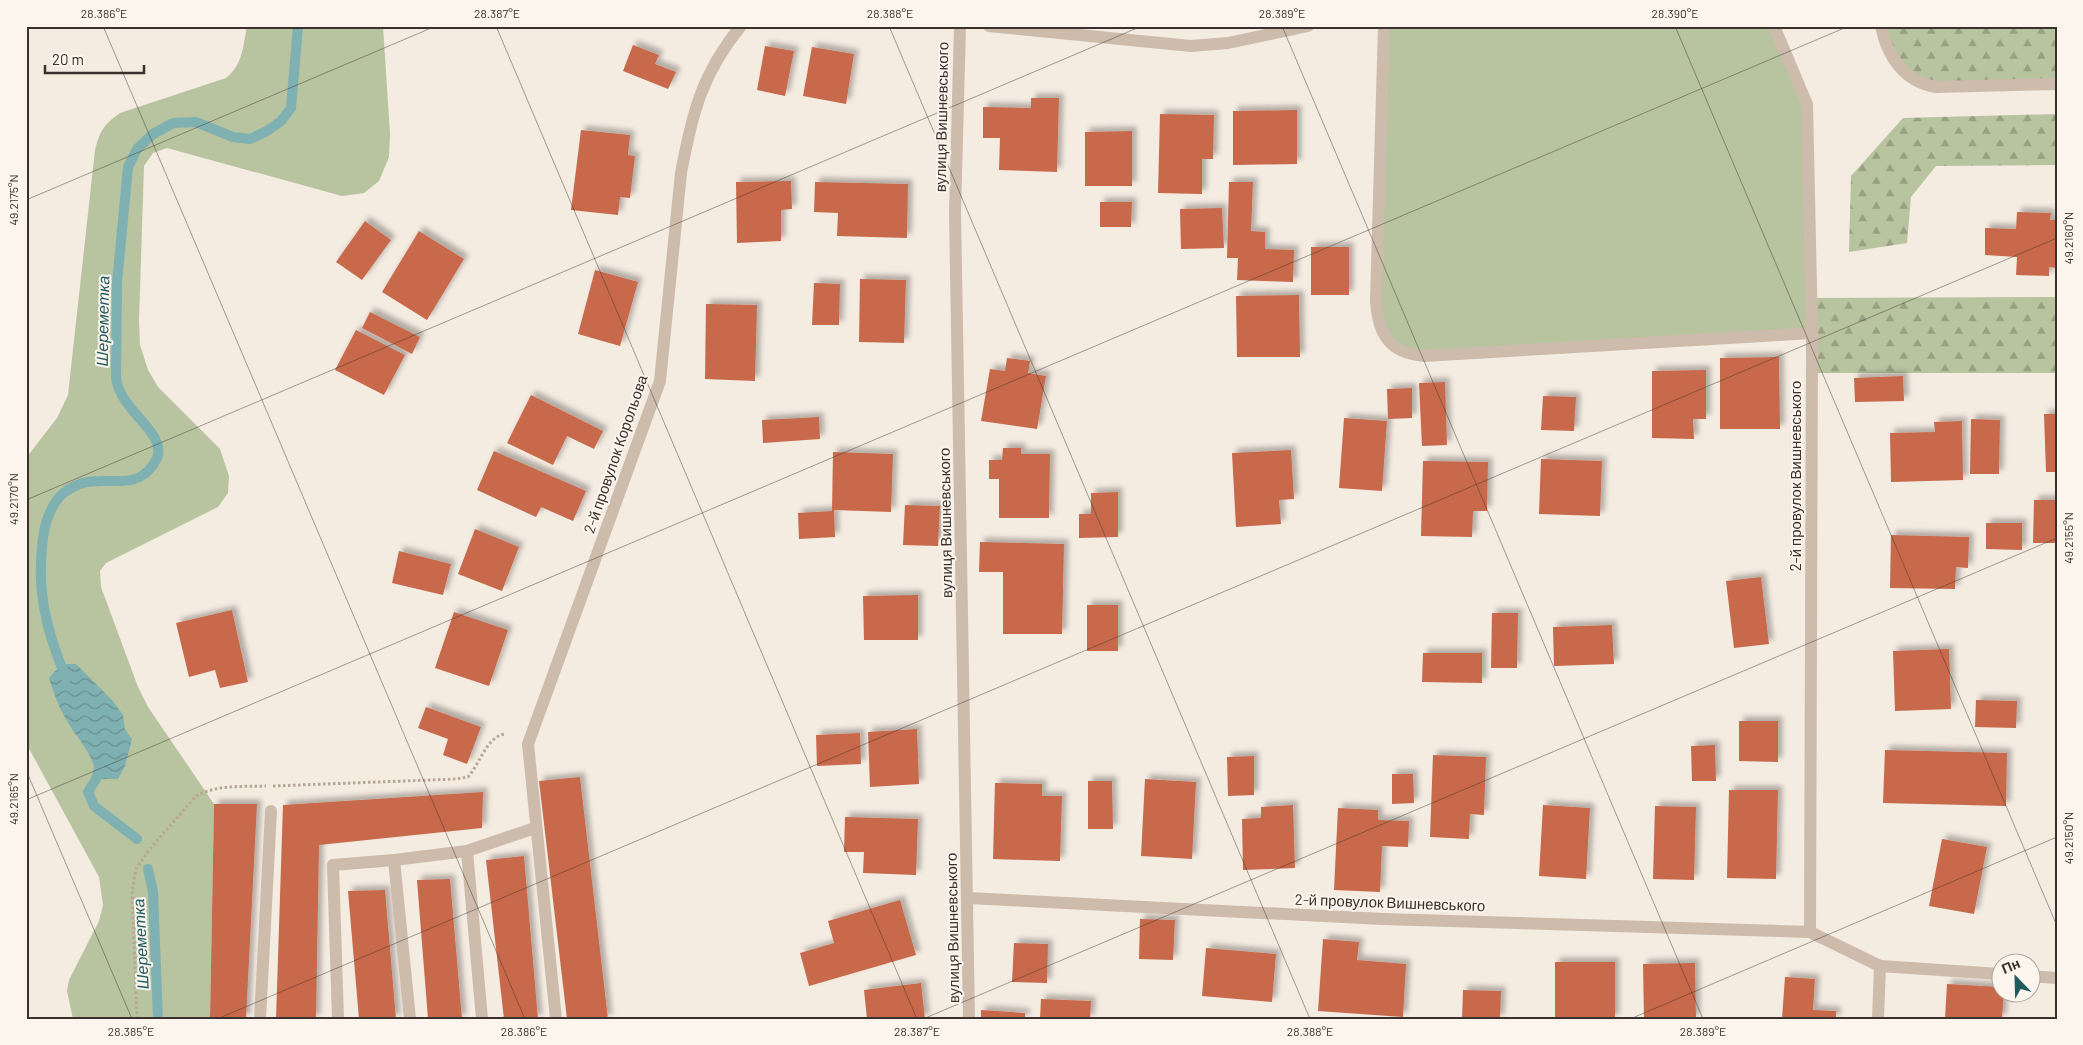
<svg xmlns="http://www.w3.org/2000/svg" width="2083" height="1045" font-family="Barlow,sans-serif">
<defs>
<pattern id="forest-firs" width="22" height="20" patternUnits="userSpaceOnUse" patternTransform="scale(1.25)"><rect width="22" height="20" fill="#b8c4a0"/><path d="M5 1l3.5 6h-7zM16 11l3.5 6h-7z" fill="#97a083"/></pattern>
<pattern id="water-waves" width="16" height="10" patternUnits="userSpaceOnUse" patternTransform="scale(1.25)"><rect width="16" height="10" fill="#7fb0b2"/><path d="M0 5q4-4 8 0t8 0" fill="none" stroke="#699091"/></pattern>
<filter id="shadow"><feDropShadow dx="4.5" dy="-4.5" stdDeviation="2.5" flood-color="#0004"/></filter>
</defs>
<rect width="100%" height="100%" fill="#f4ebe1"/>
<!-- green -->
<g fill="#b8c4a0">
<path d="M247 26H383L390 134 389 157 379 181 364 193 342 196 167 148 153 153 144 166 139 321 140 345 148 370 158 387 220 449 229 476 228 493 218 507 106 563 100 571 101 587 138 687 148 707 214 804 210 1019H73L67 991 69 980 99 921 103 905 99 877 26 743V458L57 418 68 395 95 150C100 131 103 125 120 113L226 78C243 65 243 46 247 26Z"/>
<path d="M1384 26H1774L1807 104 1812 333 1424 356 1390 343 1376 300Z"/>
</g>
<!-- forest -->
<g fill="url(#forest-firs)">
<path d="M1881 26H2057V84L1936 87 1907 75Z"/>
<path d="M2057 114V165L1936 166 1911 197 1907 243 1849 252 1851 176 1903 118Z"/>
<path d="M2057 297V373H1811V298Z"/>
</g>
<!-- water -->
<path fill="url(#water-waves)" d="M67 664H76L113 701 123 715 125 729 132 739 125 766 118 779H96C95 753 77 740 66 719 58 706 54 693 49 678L55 671Z"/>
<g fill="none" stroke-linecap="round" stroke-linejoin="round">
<!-- stream -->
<g stroke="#7fb0b2" stroke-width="10">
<path d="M66 678C46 630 36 590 43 538 45 522 52 501 66 491 71 488 78 484 83 483 108 476 135 491 153 465 154 462 158 458 158 455 163 430 120 410 116 378L117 283 128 167 137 149 153 134 173 123 196 122 233 137 250 139 267 131 281 121 291 108 298 26"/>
<path d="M100 766 96 779 88 792 94 806 137 839"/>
<path d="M148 869 153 892 158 1019"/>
</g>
</g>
<!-- building -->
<g fill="#c8694b" filter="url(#shadow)">
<path d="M633 45 659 55 655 64 676 72 668 89 623 71Z"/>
<path d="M765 46 794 51 785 96 757 90Z"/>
<path d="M812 47 854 54 846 104 803 96Z"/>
<path d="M1031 98H1059L1057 172 999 170 1000 138H983V107L1031 108Z"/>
<path d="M1297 110V164L1233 165V111Z"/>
<path d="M1160 114 1214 115 1213 159H1202V194L1158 193Z"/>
<path d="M581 130 630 135 628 155 635 156 630 198 620 197 618 215 571 210Z"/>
<path d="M1132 131V186H1085V132Z"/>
<path d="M791 181 792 209 781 210V241L737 243 736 182Z"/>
<path d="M815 182 908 184 907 238 837 236 838 213 814 212Z"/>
<path d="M1229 182H1253L1251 231 1265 232V249L1294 250 1293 282 1237 280 1238 258H1227Z"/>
<path d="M1100 202H1132L1131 227H1100Z"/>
<path d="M1222 208 1224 248 1181 249 1180 209Z"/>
<path d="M2017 212 2051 213 2050 220H2057V268L2049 267V276L2016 275 2017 257 1985 255V228L2016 229Z"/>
<path d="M365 221 391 240 362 280 336 262Z"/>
<path d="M419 231 464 259 427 320 382 292Z"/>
<rect x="1311" y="247" width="38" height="48"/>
<path d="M595 270 638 282 620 346 578 334Z"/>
<path d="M860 279 906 280 904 343 859 342Z"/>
<path d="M814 283 840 284 839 325H812Z"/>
<path d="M1299 295 1300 357H1237L1236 296Z"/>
<path d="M706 304 757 305 755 381 705 379Z"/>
<path d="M370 312 420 337 412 354 362 328Z"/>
<path d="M356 330 405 355 384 395 335 370Z"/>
<path d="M1779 357 1780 429H1720V358Z"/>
<path d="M1007 358 1030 361 1028 373 1046 376 1037 429 981 421 990 369 1005 371Z"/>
<path d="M1706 370V419H1693L1694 439 1652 438V371Z"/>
<path d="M1903 376 1904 401 1855 402 1854 378Z"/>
<path d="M1445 382 1447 445 1422 446 1419 383Z"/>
<path d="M1412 388V418L1388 419 1387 389Z"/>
<path d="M531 395 603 431 594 449 567 436 553 465 507 443Z"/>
<path d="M1543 396 1576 397 1574 431 1541 430Z"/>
<path d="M2044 414H2057V472H2046Z"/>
<path d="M819 417 820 439 763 443 762 420Z"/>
<path d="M1344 418 1387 421 1382 491 1339 488Z"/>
<path d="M1971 419 2000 420 1999 474H1970Z"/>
<path d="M1962 421 1963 480 1891 482 1890 433 1935 432 1934 422Z"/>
<path d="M1003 448H1021V454H1050L1049 518H999V479H989V460H1002Z"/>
<path d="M1291 450 1294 499 1279 500 1281 524 1236 527 1232 453Z"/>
<path d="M494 451 586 491 573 521 541 507 536 517 477 490Z"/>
<path d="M833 452 893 454 891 512 834 510 835 537 799 539 798 513 832 511Z"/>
<path d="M1541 459 1602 461 1600 516 1539 514Z"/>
<path d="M1423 461 1488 462 1487 511H1473L1472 537 1421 536Z"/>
<path d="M1118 492V537L1079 538V514H1091V493Z"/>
<path d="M2034 500H2057V543H2033Z"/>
<path d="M905 505 940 506 938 546 903 545Z"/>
<path d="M1986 523H2022V550L1986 549Z"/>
<path d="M475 529 519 547 502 591 458 574Z"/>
<path d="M1891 535 1969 537 1968 568 1956 567 1955 589 1890 588Z"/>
<path d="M980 542 1064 544 1062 634H1003V572H979Z"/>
<path d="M399 551 451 564 443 595 392 583Z"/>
<path d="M1761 577 1769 644 1734 648 1726 581Z"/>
<path d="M918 595V640H864L863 596Z"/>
<rect x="1087" y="605" width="31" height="46"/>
<path d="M232 610 248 682 220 688 215 670 189 677 176 623Z"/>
<path d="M454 612 508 630 489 686 435 668Z"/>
<path d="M1492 613H1518L1517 668H1491Z"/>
<path d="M1612 625 1614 664 1554 666 1553 627Z"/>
<path d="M1949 649 1951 709 1895 711 1893 651Z"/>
<path d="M1423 653H1482V683L1422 682Z"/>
<path d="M1976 700 2017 701 2016 728 1975 727Z"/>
<path d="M426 707 481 727 467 764 443 755 448 739 418 728Z"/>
<path d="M1739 721H1778V762L1739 761Z"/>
<path d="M917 729 919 784 870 787 868 732Z"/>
<path d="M860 733 861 764 817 766 816 735Z"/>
<path d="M1715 745 1716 781H1692L1691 746Z"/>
<path d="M1885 750 2007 753 2006 806 1883 803Z"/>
<path d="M1433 755 1486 757 1484 815 1470 814 1469 839 1430 837Z"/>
<path d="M1254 756V795L1228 796 1227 757Z"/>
<path d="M1392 774H1413L1414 803 1392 804Z"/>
<path d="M580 777 608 1019H567L539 781Z"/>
<path d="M1145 779 1196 782 1192 859 1141 856Z"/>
<path d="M1088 781H1112L1113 829H1088Z"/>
<path d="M995 783 1042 784V796H1062L1060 861 993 859Z"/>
<path d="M1729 790H1778L1776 879 1727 878Z"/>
<path d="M483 792 482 828 319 845 316 1019H276L283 805Z"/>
<path d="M214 804H257L246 1019H210Z"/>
<path d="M1293 805 1295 868 1243 870 1242 819 1261 818V807Z"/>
<path d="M1543 805 1590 808 1586 879 1539 876Z"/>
<path d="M1655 806 1696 807 1694 880 1653 879Z"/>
<path d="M1338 808 1378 810V820L1409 821 1408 847 1382 846 1380 892 1334 890Z"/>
<path d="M845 817 918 819 916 875 863 873 864 852H844Z"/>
<path d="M1942 839 1987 847 1974 914 1929 906Z"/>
<path d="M524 856 538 1019H504L486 860Z"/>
<path d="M450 879 462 1019H428L417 880Z"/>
<path d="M385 890 396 1019H359L348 891Z"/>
<path d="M900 900 916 955 809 986 800 953 834 943 828 921Z"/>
<path d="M1140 919 1175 920 1173 960 1139 959Z"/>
<path d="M1323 939 1359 942 1357 960 1406 964 1403 1017 1318 1011Z"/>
<path d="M1014 943 1048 944 1047 983 1012 982Z"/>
<path d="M1206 948 1276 954 1272 1002 1202 996Z"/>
<rect x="1555" y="962" width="60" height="57"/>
<path d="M1695 963 1696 1019H1644L1643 964Z"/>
<path d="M1785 977 1815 979 1813 1010 1836 1011V1019H1782Z"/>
<path d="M921 983 925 1019H867L864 990Z"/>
<path d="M1947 984 2000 987V992H2004L2002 1019H1945Z"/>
<path d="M1463 990 1501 991 1500 1019H1462Z"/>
<path d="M1041 999 1091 1001 1090 1019H1040Z"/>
<path d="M981 1010 1025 1013V1019H981Z"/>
</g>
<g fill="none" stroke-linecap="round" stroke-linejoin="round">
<!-- path -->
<g stroke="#b9a596" stroke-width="3" stroke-dasharray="2.5 2.5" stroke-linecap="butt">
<path d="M273 786 456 779 468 777C480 764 487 735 506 734"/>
<path d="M137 1019 132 891 136 869 149 850 195 797C216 784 242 787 266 786"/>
</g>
<!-- minor -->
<g stroke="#cdbbac" stroke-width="12">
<path d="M960 26 955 212 969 1019"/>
<path d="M989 26 1191 46 1228 43 1308 26"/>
<path d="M1384 26 1376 300C1378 334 1389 353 1424 356L1812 333"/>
<path d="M1774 26 1807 104 1812 333 1810 932"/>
<path d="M1881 26C1887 57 1905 82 1936 87L2057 84"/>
<path d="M467 851 482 1019"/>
<path d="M394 860 410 1019"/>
<path d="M968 898 1383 919 1810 932 1880 966"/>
<path d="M2030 976 2057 978"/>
<path d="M260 1019 271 811"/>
<path d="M338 1019 333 865 394 860 467 851 535 828"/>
<path d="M556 1019 528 744 660 381 681 173C692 114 702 73 741 26"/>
<path d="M1878 1019 1880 966 2000 974"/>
</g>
</g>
<!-- ticks -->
<path fill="none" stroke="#3b302b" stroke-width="1" stroke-opacity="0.45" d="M103 26 525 1019M496 26 917 1019M889 26 1310 1019M1282 26 1703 1019M1675 26 2057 926M26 200 436 26M26 500 1142 26M26 770 132 1019M26 800 1849 26M217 1019 2057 238M923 1019 2057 538M1630 1019 2057 837"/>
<g text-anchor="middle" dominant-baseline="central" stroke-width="4" stroke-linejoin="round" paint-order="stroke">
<!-- street labels -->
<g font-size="15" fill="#3b302b" stroke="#fbf5ee">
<text transform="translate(941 117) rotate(-89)">вулиця Вишневського</text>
<text transform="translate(615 454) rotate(-71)">2-й провулок Корольова</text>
<text transform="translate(1795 476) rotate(-90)">2-й провулок Вишневського</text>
<text transform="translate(945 523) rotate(-91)">вулиця Вишневського</text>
<text transform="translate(1390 902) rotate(2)">2-й провулок Вишневського</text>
<text transform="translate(952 928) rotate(-91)">вулиця Вишневського</text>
</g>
<!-- water labels -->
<g font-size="16" font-style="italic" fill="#1f5a5e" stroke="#fbf5ee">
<text transform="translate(102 321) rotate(-89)">Шереметка</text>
<text transform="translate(140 944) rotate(-93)">Шереметка</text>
</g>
</g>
<!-- border -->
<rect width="2083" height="1045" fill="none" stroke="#fbf5ee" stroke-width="55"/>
<!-- north arrow -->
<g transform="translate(2016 978) rotate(337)"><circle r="24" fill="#fbf5ee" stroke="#aea6a0"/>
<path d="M0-4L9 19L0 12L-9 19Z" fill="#1f5a5e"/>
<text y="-8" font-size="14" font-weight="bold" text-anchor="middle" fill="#3b302b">Пн</text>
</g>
<!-- scale -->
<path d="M45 65v8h99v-8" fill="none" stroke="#3b302b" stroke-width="2.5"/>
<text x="52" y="65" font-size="15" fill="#3b302b" stroke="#fbf5ee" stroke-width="4" paint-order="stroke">20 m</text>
<rect x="28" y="28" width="2028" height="990" fill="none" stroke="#3b302b" stroke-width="2"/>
<g font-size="12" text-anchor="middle" fill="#3b302b">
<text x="104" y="18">28.386°E</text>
<text x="497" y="18">28.387°E</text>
<text x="890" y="18">28.388°E</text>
<text x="1282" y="18">28.389°E</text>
<text x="1675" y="18">28.390°E</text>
<text transform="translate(14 200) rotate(-90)" y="4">49.2175°N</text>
<text transform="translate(2069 238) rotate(-90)" y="4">49.2160°N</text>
<text transform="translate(14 499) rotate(-90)" y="4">49.2170°N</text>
<text transform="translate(2069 538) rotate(-90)" y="4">49.2155°N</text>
<text transform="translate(14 799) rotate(-90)" y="4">49.2165°N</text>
<text transform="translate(2069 838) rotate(-90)" y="4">49.2150°N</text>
<text x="131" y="1036">28.385°E</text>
<text x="524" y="1036">28.386°E</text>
<text x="917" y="1036">28.387°E</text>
<text x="1310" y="1036">28.388°E</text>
<text x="1703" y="1036">28.389°E</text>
</g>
</svg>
